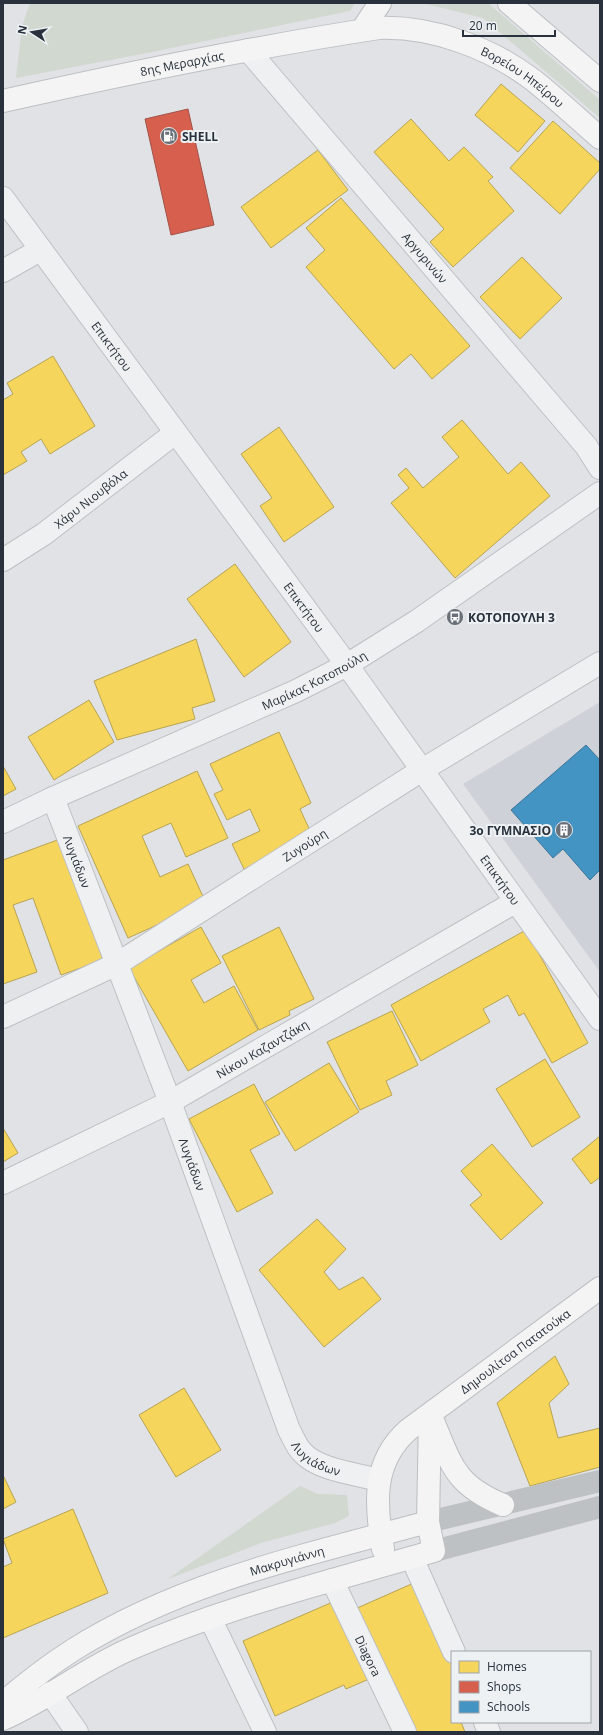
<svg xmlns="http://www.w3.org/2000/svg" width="603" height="1735" font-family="'Open Sans',sans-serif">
<rect width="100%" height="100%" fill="#e0e2e5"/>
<!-- built -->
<path fill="#ced2d8" d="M600 702V972L463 784Z"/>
<!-- green -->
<g fill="#d1d8d0">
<path d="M30 3H355L350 11 147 53 16 78 22 26Z"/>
<path d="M422 3H488L600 100V118L483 18Z"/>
<path d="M300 1486 318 1494 347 1495 349 1516 335 1523 261 1543 168 1579Z"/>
</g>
<!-- homes -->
<g fill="#f6d55c" stroke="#b8a452">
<path d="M501 84 545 121 518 152 475 115Z"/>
<path d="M411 119 449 161 464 147 493 177 488 181 514 211 453 267 430 242 444 229 374 152Z"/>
<path d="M553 121 600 163V169L560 214 510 168Z"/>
<path d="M318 150 348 190 271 248 241 207Z"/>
<path d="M341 198 470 346 432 379 411 354 394 369 306 267 325 250 306 228Z"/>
<path d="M522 257 562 298 520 339 480 297Z"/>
<path d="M53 356 95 426 50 454 41 439 21 452 27 461 3 475V400L13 394 7 383Z"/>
<path d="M462 420 508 474 521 462 550 496 455 578 391 503 409 488 398 475 406 468 423 488 459 457 442 437Z"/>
<path d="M279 427 334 507 284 542 260 506 272 498 241 454Z"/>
<path d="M235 564 291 642 244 677 187 599Z"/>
<path d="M196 639 215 701 192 708 195 719 117 740 94 681Z"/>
<path d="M89 700 114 742 54 780 28 737Z"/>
<path d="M279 732 311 803 300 809 313 837 244 869 232 844 260 831 250 809 227 820 214 794 223 790 210 764Z"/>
<path d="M3 766 16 789 3 796Z"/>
<path d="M197 771 228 838 186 857 171 823 142 836 160 877 188 864 206 903 128 938 78 826Z"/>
<path d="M60 839 103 960 61 975 33 898 13 905 37 972 3 984V860Z"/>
<path d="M201 927 221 963 191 980 204 1003 234 986 258 1030 188 1071 129 968Z"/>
<path d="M279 927 314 999 289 1011 290 1015 259 1030 222 956Z"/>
<path d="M526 930 588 1043 552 1063 524 1013 519 1016 508 995 483 1009 490 1022 421 1061 391 1005Z"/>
<path d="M392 1011 418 1065 386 1081 392 1095 360 1110 327 1042Z"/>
<path d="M545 1059 580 1117 532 1147 496 1089Z"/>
<path d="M329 1063 359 1112 295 1151 265 1102Z"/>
<path d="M254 1084 280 1134 250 1150 273 1193 237 1212 189 1119Z"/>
<path d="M3 1128 18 1153 3 1162Z"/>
<path d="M600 1136V1177L591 1184 572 1159Z"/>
<path d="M492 1144 543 1203 501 1240 470 1205 482 1195 461 1171Z"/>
<path d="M317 1219 346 1249 324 1272 339 1290 363 1277 381 1299 324 1347 259 1270Z"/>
<path d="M555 1356 569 1384 549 1403 558 1438 600 1428V1467L530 1486 497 1403Z"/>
<path d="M184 1388 221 1450 176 1477 139 1415Z"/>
<path d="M3 1475 16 1502 3 1509Z"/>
<path d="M73 1509 108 1593 3 1638V1567L12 1563 3 1539Z"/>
<path d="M416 1582 452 1663V1722H461L465 1732H410L355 1609Z"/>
<path d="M335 1601 369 1679 346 1689 344 1685 275 1716 243 1641Z"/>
</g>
<!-- shops -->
<path fill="#d6604d" stroke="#a25248" d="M188 109 214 225 171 235 145 119Z"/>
<!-- schools -->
<path fill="#4393c3" stroke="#3b769a" d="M586 745 600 760V870L590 880 563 849 553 858 511 810Z"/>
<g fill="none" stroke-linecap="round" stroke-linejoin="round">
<!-- minor casing -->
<g stroke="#bec0c3" stroke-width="24">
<g id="minor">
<path id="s1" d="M248 50 586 446 600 468"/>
<path id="s2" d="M3 198 347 665 600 1019"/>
<path d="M3 271 40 250"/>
<path id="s3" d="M3 560 44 534 175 433"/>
<path id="s4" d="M53 798 170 1102 289 1430C293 1437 296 1446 302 1452 317 1470 357 1474 379 1480"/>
<path id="s5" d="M3 822 53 798 296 691 347 665 417 621 600 493"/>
<path id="s6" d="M3 1017 117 964 422 770 600 663"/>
<path id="s7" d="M3 1183 170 1102 515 902"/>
<path d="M412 1558 454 1652"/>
<path id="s8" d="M332 1580 405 1732"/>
<path d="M210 1618 265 1732"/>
<path d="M50 1693 77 1732"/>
<path d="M485 1722 489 1732"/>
</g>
</g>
<!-- primary casing -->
<g stroke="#bcbfc3" stroke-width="24">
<g id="primary">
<path d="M509 3 600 81"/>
<path d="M362 30 380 3"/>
<path id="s9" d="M3 101C128 73 253 47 379 28 432 26 491 48 533 80 556 98 578 119 600 138"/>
<path d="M433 1421C452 1466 455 1485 503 1505"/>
<path id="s10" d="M383 1549C375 1504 372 1462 408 1430L600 1288"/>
<path id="s11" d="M3 1705 10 1697C30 1680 51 1664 73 1650 181 1582 306 1555 428 1522"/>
<path d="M3 1719C47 1700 86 1668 130 1649 228 1606 332 1581 434 1551L428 1522 430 1415"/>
</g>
</g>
<!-- minor -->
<use href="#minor" stroke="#eff0f1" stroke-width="22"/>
<!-- secondary -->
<g stroke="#bec1c4" stroke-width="22">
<path d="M428 1522 600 1481"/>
<path d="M434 1551 600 1507"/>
</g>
<!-- primary -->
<use href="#primary" stroke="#f4f4f5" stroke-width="22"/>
</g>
<!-- icons -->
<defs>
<g id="fuel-disc" transform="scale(0.9)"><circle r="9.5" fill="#686f77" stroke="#edf1f4"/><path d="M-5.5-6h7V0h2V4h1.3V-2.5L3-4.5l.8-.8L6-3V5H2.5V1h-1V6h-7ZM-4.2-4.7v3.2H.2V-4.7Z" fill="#fff"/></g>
<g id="bus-disc" transform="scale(0.9)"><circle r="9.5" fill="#686f77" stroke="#edf1f4"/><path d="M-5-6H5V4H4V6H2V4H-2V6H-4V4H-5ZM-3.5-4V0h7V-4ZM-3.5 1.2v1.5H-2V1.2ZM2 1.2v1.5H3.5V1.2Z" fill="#fff"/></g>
<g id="building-disc" transform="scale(0.9)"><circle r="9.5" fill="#686f77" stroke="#edf1f4"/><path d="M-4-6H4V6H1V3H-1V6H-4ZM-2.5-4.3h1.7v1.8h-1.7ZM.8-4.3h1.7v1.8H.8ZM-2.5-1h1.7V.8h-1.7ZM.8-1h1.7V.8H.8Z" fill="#fff"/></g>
</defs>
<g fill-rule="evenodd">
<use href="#fuel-disc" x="169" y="136"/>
<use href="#bus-disc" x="455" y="617"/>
<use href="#building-disc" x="564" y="830"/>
</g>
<g text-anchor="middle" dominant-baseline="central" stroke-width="4" stroke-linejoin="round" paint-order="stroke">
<!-- street labels -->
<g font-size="12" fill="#28313c" stroke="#edf1f4">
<text stroke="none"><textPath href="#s9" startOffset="183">8ης Μεραρχίας</textPath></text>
<text stroke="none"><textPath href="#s9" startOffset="538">Βορείου Ηπείρου</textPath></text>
<text stroke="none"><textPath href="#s1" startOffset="273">Αργυρινών</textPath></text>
<text stroke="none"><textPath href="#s2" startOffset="184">Επικτήτου</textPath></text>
<text stroke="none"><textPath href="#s3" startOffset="107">Χάρυ Νιουβόλα</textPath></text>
<text stroke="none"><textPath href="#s2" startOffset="508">Επικτήτου</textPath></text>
<text stroke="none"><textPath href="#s5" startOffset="342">Μαρίκας Κοτοπούλη</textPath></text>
<text stroke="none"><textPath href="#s6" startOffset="348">Ζυγούρη</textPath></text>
<text stroke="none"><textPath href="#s4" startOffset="68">Λυγιάδων</textPath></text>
<text stroke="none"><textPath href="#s2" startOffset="844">Επικτήτου</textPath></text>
<text stroke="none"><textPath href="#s7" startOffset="292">Νίκου Καζαντζάκη</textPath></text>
<text stroke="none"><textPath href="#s4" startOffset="392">Λυγιάδων</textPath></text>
<text stroke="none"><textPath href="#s10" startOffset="261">Δημουλίτσα Πατατούκα</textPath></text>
<text stroke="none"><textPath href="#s4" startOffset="716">Λυγιάδων</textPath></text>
<text stroke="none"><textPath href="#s11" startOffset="322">Μακρυγιάννη</textPath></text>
<text stroke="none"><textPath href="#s8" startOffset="84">Diagora</textPath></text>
</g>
<!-- poi labels -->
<g font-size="12" font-weight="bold" fill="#28313c" stroke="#edf1f4" text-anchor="start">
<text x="182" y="136">SHELL</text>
<text x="468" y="617">ΚΟΤΟΠΟΥΛΗ 3</text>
<text x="551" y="830" text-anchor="end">3ο ΓΥΜΝΑΣΙΟ</text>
</g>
</g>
<!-- border -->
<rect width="603" height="1735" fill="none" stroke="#28313c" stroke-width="8"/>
<!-- legend -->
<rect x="451" y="1651" width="140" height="72" fill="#edf1f4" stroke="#9ea4aa"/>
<rect x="459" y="1661" width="20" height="12" fill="#f6d55c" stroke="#9ea4aa"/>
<text x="487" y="1671" font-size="12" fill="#28313c">Homes</text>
<rect x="459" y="1681" width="20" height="12" fill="#d6604d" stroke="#9ea4aa"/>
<text x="487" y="1691" font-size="12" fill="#28313c">Shops</text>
<rect x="459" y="1701" width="20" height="12" fill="#4393c3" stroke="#9ea4aa"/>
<text x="487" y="1711" font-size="12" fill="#28313c">Schools</text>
<!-- north arrow -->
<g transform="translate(32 32) rotate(282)" stroke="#edf1f4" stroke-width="3" paint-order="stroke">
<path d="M0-3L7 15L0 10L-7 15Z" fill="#28313c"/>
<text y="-6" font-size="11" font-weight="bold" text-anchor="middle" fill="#28313c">N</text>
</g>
<!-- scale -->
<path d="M463 30v6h92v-6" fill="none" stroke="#28313c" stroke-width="2"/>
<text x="469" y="30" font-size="12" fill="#28313c" stroke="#edf1f4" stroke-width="3" paint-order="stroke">20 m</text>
</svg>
